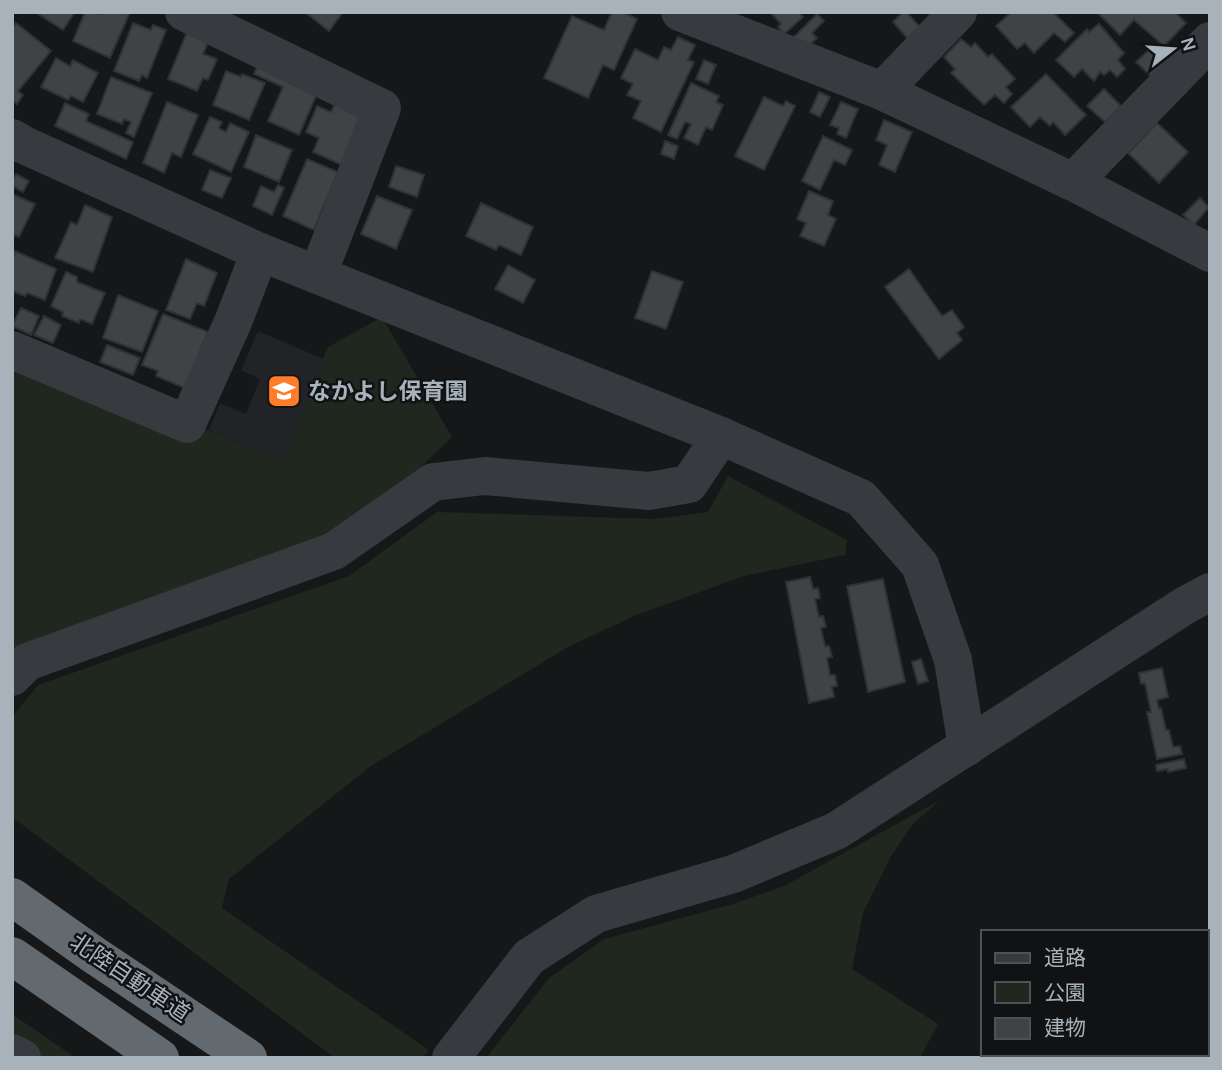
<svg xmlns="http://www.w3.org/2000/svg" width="1222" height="1070" font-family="Karla,'Noto Sans JP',sans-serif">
<rect width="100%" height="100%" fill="#161719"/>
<!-- built -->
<path fill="#222326" d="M258 331 326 360 282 462 209 430 220 403 246 414 260 379 241 370Z"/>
<!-- green -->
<g fill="#1f271e">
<path d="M382 317 452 437 334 551 12 677V350L187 424 209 430 282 462 328 347Z"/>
<path d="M728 476 847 540 845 555 744 576 634 616 568 647 371 766 229 879 222 908 429 1050 423 1058H335L12 817V717L38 685 349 576 437 512 656 519 708 512Z"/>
<path d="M940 800 913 824 891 856 863 913 852 969 938 1024 920 1058H486L549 978 604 939 733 904 784 886Z"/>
<path d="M12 1014 76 1058H12Z"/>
</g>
<!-- building -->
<g fill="#404246" stroke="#303135" stroke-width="2">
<path d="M35 12H75L63 30Z"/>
<path d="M85 12 102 14 103 12H130L110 58 73 41Z"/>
<path d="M305 12H343L329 31Z"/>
<path d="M612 12H623L637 19 614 70 603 65 588 98 544 78 572 16 604 30Z"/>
<path d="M770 12H799L803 17 784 34 778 27 781 24Z"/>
<path d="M903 12H906L921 28 909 40 893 22Z"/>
<path d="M1009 12H1053L1074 33 1065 42 1054 33 1034 53 1025 43 1017 49 996 26 1010 13Z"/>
<path d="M1101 12H1175L1186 23 1164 46 1134 20 1120 35 1099 14Z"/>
<path d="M817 14 824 21 812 33 817 38 805 49 793 38Z"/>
<path d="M16 23 51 51 18 91 23 95 17 104 12 100V28Z"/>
<path d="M133 23 151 30 153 25 166 30 147 78 142 75 139 81 114 71Z"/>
<path d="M1099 24 1124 53 1118 60 1125 69 1117 77 1110 70 1104 75 1100 72 1094 81 1082 69 1074 77 1056 60 1087 29 1089 32Z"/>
<path d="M189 27 211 36 203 54 217 59 208 80 203 78 197 91 168 79Z"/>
<path d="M678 37 695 45 688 60 694 62 661 132 633 118 641 101 627 95 633 84 621 78 635 49 658 60 664 47 671 50Z"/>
<path d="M961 39 971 47 975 43 988 57 992 54 1015 79 1006 87 1012 94 1004 103 995 95 984 105 951 73 955 69 944 57Z"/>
<path d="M1152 47 1168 65 1154 79 1136 62Z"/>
<path d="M262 56 316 96 299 135 268 121 283 87 254 74Z"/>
<path d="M56 58 70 66 73 60 98 73 83 102 71 96 68 100 41 87Z"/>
<path d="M704 60 716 65 708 84 696 79Z"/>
<path d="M226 71 241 77 242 74 265 83 249 120 213 105Z"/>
<path d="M1046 74 1086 115 1065 135 1053 122 1050 126 1040 117 1030 127 1011 107Z"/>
<path d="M111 77 152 93 134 137 126 133 131 122 124 119 122 124 97 114Z"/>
<path d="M691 83 719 96 716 102 723 105 712 130 706 127 698 145 684 138 691 124 685 122 677 139 668 135Z"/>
<path d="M1104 89 1121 106 1105 122 1087 106Z"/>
<path d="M819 92 830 97 820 117 810 112Z"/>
<path d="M338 97 367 110 344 166 313 152 319 138 306 132 317 106 331 112Z"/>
<path d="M764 97 783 106 786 101 795 106 764 170 735 156Z"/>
<path d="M167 102 198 115 181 157 172 153 164 173 143 163Z"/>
<path d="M841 102 858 109 846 138 837 134 839 128 830 125Z"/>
<path d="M65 103 89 114 86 121 133 142 126 159 55 126Z"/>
<path d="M210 117 222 122 219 128 226 132 230 123 249 132 231 172 193 154Z"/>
<path d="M884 120 912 132 895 172 879 165 887 145 876 140Z"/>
<path d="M1157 123 1188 152 1159 183 1128 153Z"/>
<path d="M256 135 292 150 279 182 244 167Z"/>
<path d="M823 136 852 150 845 165 834 160 820 190 802 181Z"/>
<path d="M665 141 678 146 674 159 661 154Z"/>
<path d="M307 159 338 172 314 230 283 216Z"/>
<path d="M396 166 424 175 417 197 389 187Z"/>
<path d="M210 170 231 178 222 198 202 190Z"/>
<path d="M16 174 29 181 23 192 12 186V180Z"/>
<path d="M278 185 284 188 272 215 253 206 261 186 274 192Z"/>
<path d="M809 191 833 201 828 215 836 219 824 246 800 236 806 223 797 219Z"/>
<path d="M12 194 35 204 19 237 12 234Z"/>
<path d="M377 196 412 210 396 249 361 234Z"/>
<path d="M1200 198 1209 207 1194 225 1183 215Z"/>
<path d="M481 203 533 227 521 255 499 245 496 250 466 236Z"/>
<path d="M85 205 112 217 93 272 55 258 71 222 77 225Z"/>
<path d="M15 251 56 269 45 300 27 293 25 296 12 291V259Z"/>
<path d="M186 259 217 273 204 306 197 303 190 319 166 310Z"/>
<path d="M508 265 535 280 523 303 495 289Z"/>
<path d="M909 269 942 316 952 310 964 327 957 333 962 340 939 359 885 287Z"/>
<path d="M652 271 683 282 666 329 635 318Z"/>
<path d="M66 272 77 277V282L105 293 92 324 80 319 79 323 62 316 63 312 51 306Z"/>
<path d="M118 295 158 311 142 352 103 338Z"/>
<path d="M21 308 39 316 31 335 12 326Z"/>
<path d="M163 314 208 332 185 388 156 376 158 371 142 365Z"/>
<path d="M44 316 61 325 53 343 34 335Z"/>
<path d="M107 345 140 358 133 375 100 362Z"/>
<path d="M810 577 813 589 818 588 820 598 815 599 819 617 823 616 826 627 821 628 825 646H829L832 657 827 658 830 675H835L837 686 832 687 834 697 809 703 786 582Z"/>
<path d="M883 579 905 682 868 692 847 586Z"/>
<path d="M921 659 928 681 918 684 912 662Z"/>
<path d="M1162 668 1168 697 1157 700 1159 709 1161 708 1166 730H1169L1173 747 1180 746 1182 754 1157 759 1147 712H1151L1145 683 1141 684 1139 673Z"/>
<path d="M1184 759 1186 768 1168 772V769L1157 771 1156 765Z"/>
</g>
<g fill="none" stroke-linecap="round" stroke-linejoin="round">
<!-- minor -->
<g stroke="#373a3e" stroke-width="38">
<path d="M184 12 382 108 318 274"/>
<path d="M680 12 882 91 1073 182 1210 253"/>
<path d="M882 91 958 12"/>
<path d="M12 138 24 145 260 252 721 436 861 498 920 565 953 660 967 747"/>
<path d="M1073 182 1210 41"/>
<path d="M12 350 187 424 233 322 260 252"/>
<path d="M12 677 27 662 334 551 433 482 485 476 649 491 689 484 721 436"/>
<path d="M12 1053 22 1058"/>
<path d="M451 1058 529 957 596 914 733 874 836 831 1184 606 1210 592"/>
</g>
<!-- highway -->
<g stroke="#636a6f" stroke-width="38">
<path d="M12 897 94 955 248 1058"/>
<path d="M12 956 160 1058"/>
</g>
</g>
<!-- icons -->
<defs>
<g id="school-square" transform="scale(1.75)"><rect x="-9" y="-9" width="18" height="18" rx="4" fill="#ff7c28" stroke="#111214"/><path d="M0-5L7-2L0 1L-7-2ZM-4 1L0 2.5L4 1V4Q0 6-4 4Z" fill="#fff"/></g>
</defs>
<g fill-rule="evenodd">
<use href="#school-square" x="284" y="391"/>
</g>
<g text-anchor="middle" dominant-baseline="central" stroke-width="5" stroke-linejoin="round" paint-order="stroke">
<!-- poi labels -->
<g font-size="23" font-weight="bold" fill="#a7b2ba" stroke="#111214" text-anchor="start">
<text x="308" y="391">なかよし保育園</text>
</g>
<!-- street labels -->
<g font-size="23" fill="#a7b2ba" stroke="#111214">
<text transform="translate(130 978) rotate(34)">北陸自動車道</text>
</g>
</g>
<!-- border -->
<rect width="1222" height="1070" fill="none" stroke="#a7b2ba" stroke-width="28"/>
<!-- legend -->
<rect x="981" y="930" width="228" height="126" fill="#111214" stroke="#4d5256" stroke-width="2"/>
<rect x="995" y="953" width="35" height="10" fill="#373a3e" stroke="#4d5256" stroke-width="2"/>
<text x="1044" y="965" font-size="21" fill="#a7b2ba">道路</text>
<rect x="995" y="982" width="35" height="21" fill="#1f271e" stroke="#4d5256" stroke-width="2"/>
<text x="1044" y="1000" font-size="21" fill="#a7b2ba">公園</text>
<rect x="995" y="1018" width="35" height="21" fill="#404246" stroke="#4d5256" stroke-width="2"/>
<text x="1044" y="1035" font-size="21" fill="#a7b2ba">建物</text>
<!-- north arrow -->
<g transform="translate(1173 49) rotate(73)" stroke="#111214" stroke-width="5" paint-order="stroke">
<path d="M0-5L12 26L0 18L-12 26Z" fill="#a7b2ba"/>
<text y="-10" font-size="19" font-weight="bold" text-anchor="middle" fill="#a7b2ba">N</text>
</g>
</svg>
